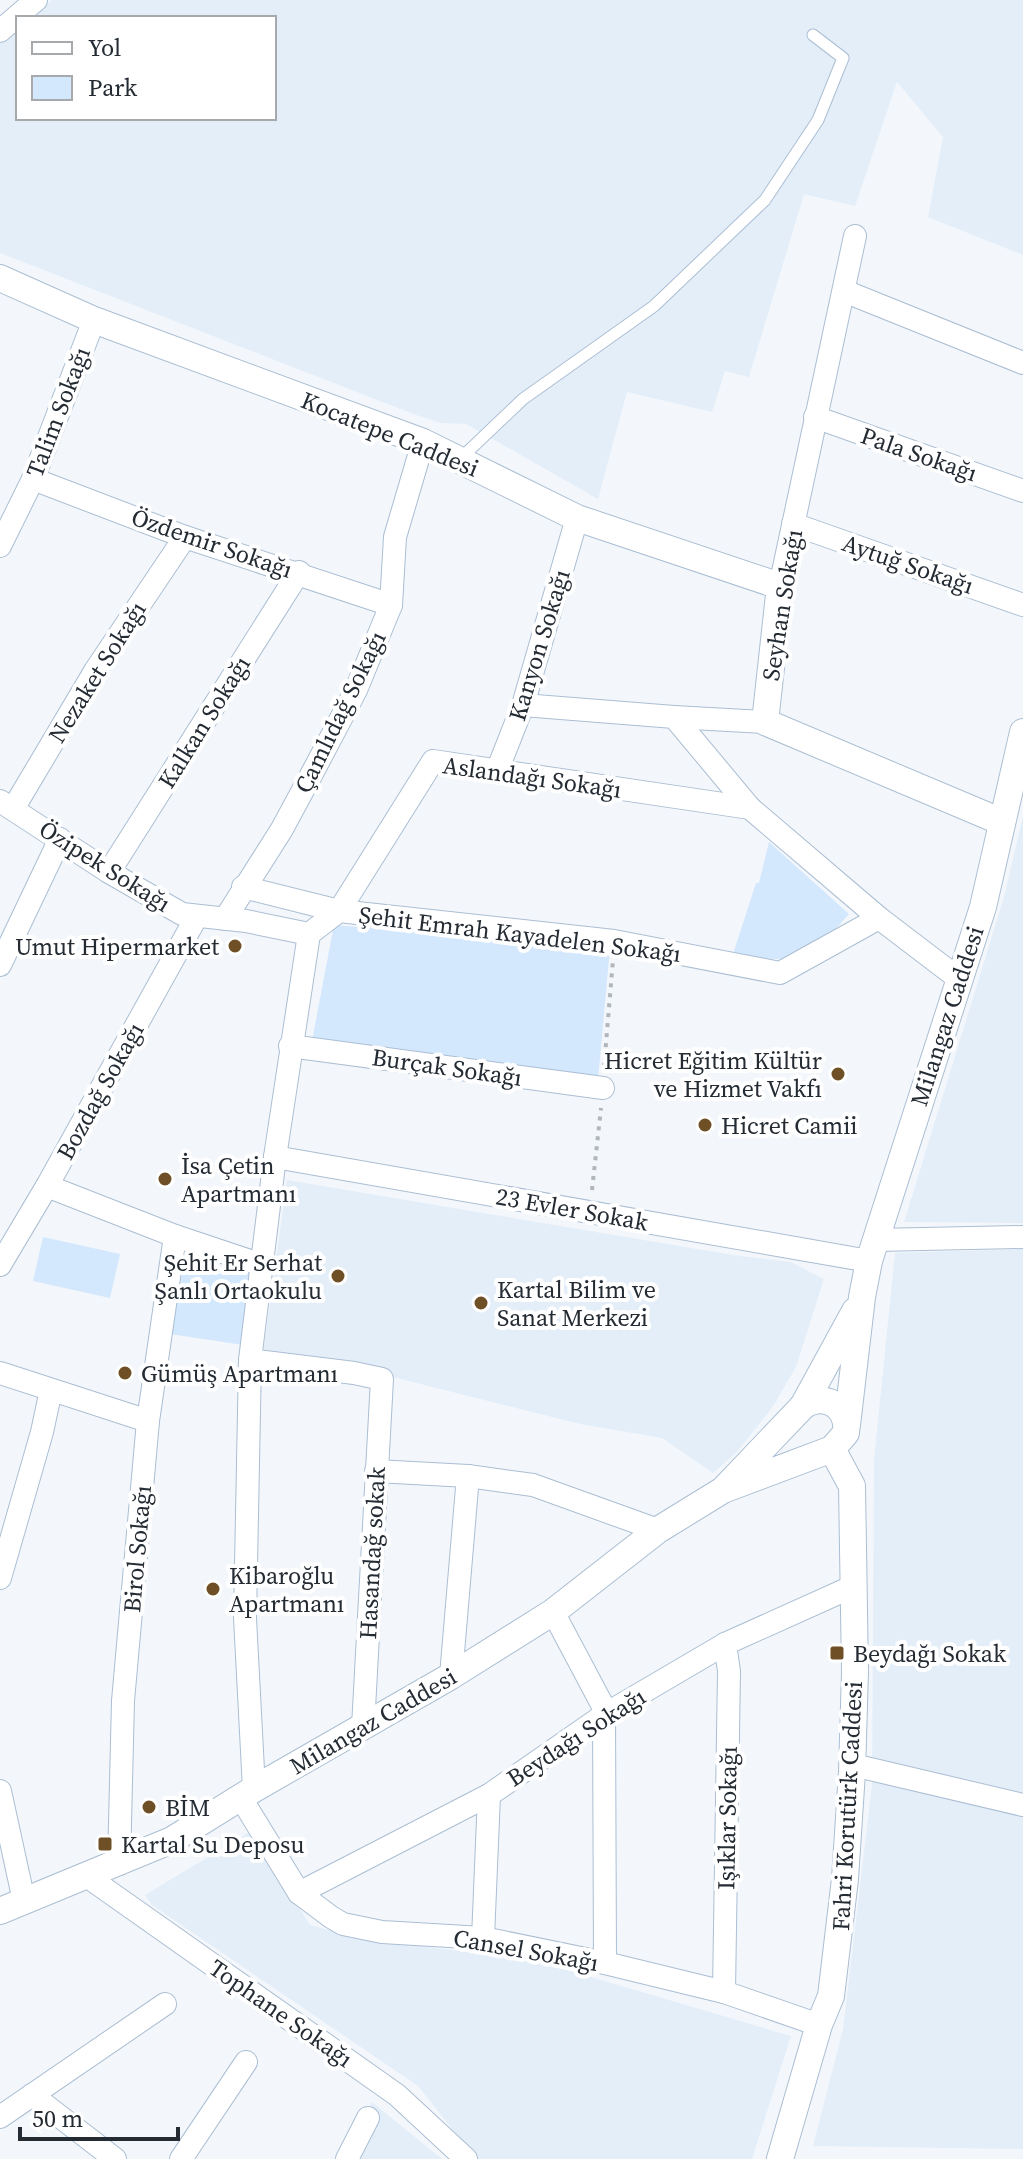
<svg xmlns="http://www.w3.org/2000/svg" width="1023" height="2159" font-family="'Source Serif 4',serif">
<rect width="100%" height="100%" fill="#f3f7fb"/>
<!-- built -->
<g fill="#e4eef9">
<path d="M52 0H1023V255L928 217 943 137 897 82 855 206 804 194 749 377 725 371 712 412 627 392 598 499 466 424 441 423 416 415 0 253V42L18 27V118H274V18H29Z"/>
<path d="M1023 816V1223L904 1222 1004 897Z"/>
<path d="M287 1180 733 1255 791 1262 824 1279 796 1367 772 1408 737 1452 713 1473 662 1438 580 1424 389 1376 263 1353Z"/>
<path d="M1023 1249V2149L813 2146 843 2029 872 1785 874 1460 895 1253Z"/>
<path d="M251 1831 310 1925 367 1940 530 1959 791 2036 752 2159H476L418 2086 152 1905 145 1895Z"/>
<path d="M372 2102 442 2159H344Z"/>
</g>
<!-- green -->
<g fill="#d3e7fd">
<path d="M769 842 849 914C808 961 795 965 733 954L756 883H759Z"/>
<path d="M334 925 610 948 598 1080 312 1041Z"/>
<path d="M43 1237 120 1254 110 1298 33 1281Z"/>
<path d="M185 1260 250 1273 243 1345 170 1334Z"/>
</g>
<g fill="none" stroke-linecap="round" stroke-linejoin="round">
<!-- service casing -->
<g stroke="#abbed3" stroke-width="13">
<path id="service" d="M460 459 523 399 654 306 765 200 818 120 843 58 813 35"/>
</g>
<!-- minor casing -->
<g stroke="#abbed3" stroke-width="24">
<g id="minor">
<path d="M0 31 36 0"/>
<path d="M844 291 1023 363"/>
<path d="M815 417 1023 491"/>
<path d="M33 479 185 537 391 605"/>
<path d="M793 524 1023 605"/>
<path d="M0 546 33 479 94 320"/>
<path d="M780 586 855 236"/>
<path d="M523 705 674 717 750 808"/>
<path d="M674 717 765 722"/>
<path d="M497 771 523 705 577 518"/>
<path d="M0 801 109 872 182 914 246 921 309 934"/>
<path d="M13 809 95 671 185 537"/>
<path d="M109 872 299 572"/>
<path d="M243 887 339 911 614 941 780 973 879 918"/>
<path d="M225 919 282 829 317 764 356 690 391 605 395 537 423 442"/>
<path d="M0 965 60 839"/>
<path d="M290 1046 603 1088"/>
<path d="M275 1157 869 1261"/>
<path d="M47 1186 175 1236 262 1265"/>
<path d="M875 1240 1023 1237"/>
<path d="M0 1265 47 1186 197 916"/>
<path d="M250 1360 354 1373 382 1379 363 1727"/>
<path d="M0 1373 148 1421"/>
<path d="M376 1471 468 1476 451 1676"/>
<path d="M468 1476 533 1485 658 1530"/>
<path d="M0 1578 42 1432 51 1390"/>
<path d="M553 1612 604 1708 605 1963"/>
<path d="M853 1765 1023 1805"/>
<path d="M254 1789 245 1618 250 1360 275 1157 309 934 339 911 433 761 750 808 879 918 959 979"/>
<path d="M0 1791 24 1901"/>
<path d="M241 1798 299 1893 331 1917 343 1924 382 1932 483 1938 605 1963 724 1992 819 2025"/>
<path d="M119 1864 123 1701 148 1421 175 1236"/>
<path d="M88 1877 397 2095 466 2159"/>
<path d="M299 1893 489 1795 604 1715 725 1644 854 1586"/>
<path d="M483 1938 489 1795"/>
<path d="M724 1992 729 1671 725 1644"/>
<path d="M32 2095 115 2159"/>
<path d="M0 2117 165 2004"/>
<path d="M181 2159 246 2062"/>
<path d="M347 2159 368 2118"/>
</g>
</g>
<!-- tertiary casing -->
<g stroke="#abbed3" stroke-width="28">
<g id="tertiary">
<path d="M0 278 94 320 423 442 577 518 780 586 765 722 1002 822"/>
<path d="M803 1406 855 1311"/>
<path d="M847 1425 862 1297 869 1261 983 907 1023 732"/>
<path d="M0 1911 172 1840 254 1789 451 1676 553 1612 658 1530 723 1490 832 1449 846 1433C849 1406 825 1392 803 1406L723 1490"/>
<path d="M780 2159 819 2025 831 1996 845 1879 852 1772 855 1672 852 1486 832 1449"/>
</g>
</g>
<!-- path -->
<g stroke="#b1b6bb" stroke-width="4" stroke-dasharray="4 6" stroke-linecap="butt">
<path d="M604 1067 613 960"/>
<path d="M592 1190 601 1108"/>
</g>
<!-- service -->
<use href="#service" stroke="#fff" stroke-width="11"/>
<!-- minor -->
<use href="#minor" stroke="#fff" stroke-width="22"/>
<!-- tertiary -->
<use href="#tertiary" stroke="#fff" stroke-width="26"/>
</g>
<!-- markers -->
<g fill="#6f4f25" stroke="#fff" stroke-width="3">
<circle cx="235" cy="946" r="8"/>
<circle cx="838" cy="1074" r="8"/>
<circle cx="705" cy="1125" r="8"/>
<circle cx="165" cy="1179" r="8"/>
<circle cx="338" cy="1276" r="8"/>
<circle cx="481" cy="1303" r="8"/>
<circle cx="125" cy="1373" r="8"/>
<circle cx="213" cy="1589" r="8"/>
<rect x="829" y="1645" width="16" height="16" rx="4"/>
<circle cx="149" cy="1807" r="8"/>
<rect x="97" y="1836" width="16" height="16" rx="4"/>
</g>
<g text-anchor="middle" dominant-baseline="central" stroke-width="8" stroke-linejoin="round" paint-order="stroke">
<!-- street labels -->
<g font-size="24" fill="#242b33" stroke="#fff">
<text transform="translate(58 412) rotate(-69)">Talim Sokağı</text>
<text transform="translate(390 434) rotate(22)">Kocatepe Caddesi</text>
<text transform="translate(919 454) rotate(19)">Pala Sokağı</text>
<text transform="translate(212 543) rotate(19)">Özdemir Sokağı</text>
<text transform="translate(908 564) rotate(19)">Aytuğ Sokağı</text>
<text transform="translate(782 605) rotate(-81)">Seyhan Sokağı</text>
<text transform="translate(539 645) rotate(-73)">Kanyon Sokağı</text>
<text transform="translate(97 672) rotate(-58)">Nezaket Sokağı</text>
<text transform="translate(340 712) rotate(-64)">Çamlıdağ Sokağı</text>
<text transform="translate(204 722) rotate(-58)">Kalkan Sokağı</text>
<text transform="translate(532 777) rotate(8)">Aslandağı Sokağı</text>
<text transform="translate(105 866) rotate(32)">Özipek Sokağı</text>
<text transform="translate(520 934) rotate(7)">Şehit Emrah Kayadelen Sokağı</text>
<text transform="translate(947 1016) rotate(-72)">Milangaz Caddesi</text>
<text transform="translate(447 1067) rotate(8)">Burçak Sokağı</text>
<text transform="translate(100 1091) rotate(-61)">Bozdağ Sokağı</text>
<text transform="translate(572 1209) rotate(10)">23 Evler Sokak</text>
<text transform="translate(137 1549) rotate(-85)">Birol Sokağı</text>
<text transform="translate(372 1553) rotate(-87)">Hasandağ sokak</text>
<text transform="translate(373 1721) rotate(-30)">Milangaz Caddesi</text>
<text transform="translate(576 1737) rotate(-33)">Beydağı Sokağı</text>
<text transform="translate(847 1806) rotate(-87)">Fahri Korutürk Caddesi</text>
<text transform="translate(727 1818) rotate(-89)">Işıklar Sokağı</text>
<text transform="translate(526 1950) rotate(10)">Cansel Sokağı</text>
<text transform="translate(281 2013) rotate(35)">Tophane Sokağı</text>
</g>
<!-- poi labels -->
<g font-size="24" fill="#242b33" stroke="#fff" text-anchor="start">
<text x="219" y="946" text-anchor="end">Umut Hipermarket</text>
<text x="822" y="1060" text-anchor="end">Hicret Eğitim Kültür<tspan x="822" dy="28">ve Hizmet Vakfı</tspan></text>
<text x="721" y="1125">Hicret Camii</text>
<text x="181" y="1165">İsa Çetin<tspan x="181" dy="28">Apartmanı</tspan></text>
<text x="322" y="1262" text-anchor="end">Şehit Er Serhat<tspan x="322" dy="28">Şanlı Ortaokulu</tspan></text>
<text x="497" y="1289">Kartal Bilim ve<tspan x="497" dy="28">Sanat Merkezi</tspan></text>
<text x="141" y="1373">Gümüş Apartmanı</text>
<text x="229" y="1575">Kibaroğlu<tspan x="229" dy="28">Apartmanı</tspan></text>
<text x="853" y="1653">Beydağı Sokak</text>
<text x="165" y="1807">BİM</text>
<text x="121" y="1844">Kartal Su Deposu</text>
</g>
</g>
<!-- legend -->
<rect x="16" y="16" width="260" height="104" fill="#ffffff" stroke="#a7aaad" stroke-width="2"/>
<rect x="32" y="42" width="40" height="12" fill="#ffffff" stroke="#a7aaad" stroke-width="2"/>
<text x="88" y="56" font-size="24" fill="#242b33">Yol</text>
<rect x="32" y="76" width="40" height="24" fill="#d3e7fd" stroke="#a7aaad" stroke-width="2"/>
<text x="88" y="96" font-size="24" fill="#242b33">Park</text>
<!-- scale -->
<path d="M20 2127v12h158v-12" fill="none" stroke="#242b33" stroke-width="4"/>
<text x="32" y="2127" font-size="24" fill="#242b33" stroke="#ffffff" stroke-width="6" paint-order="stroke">50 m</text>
</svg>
